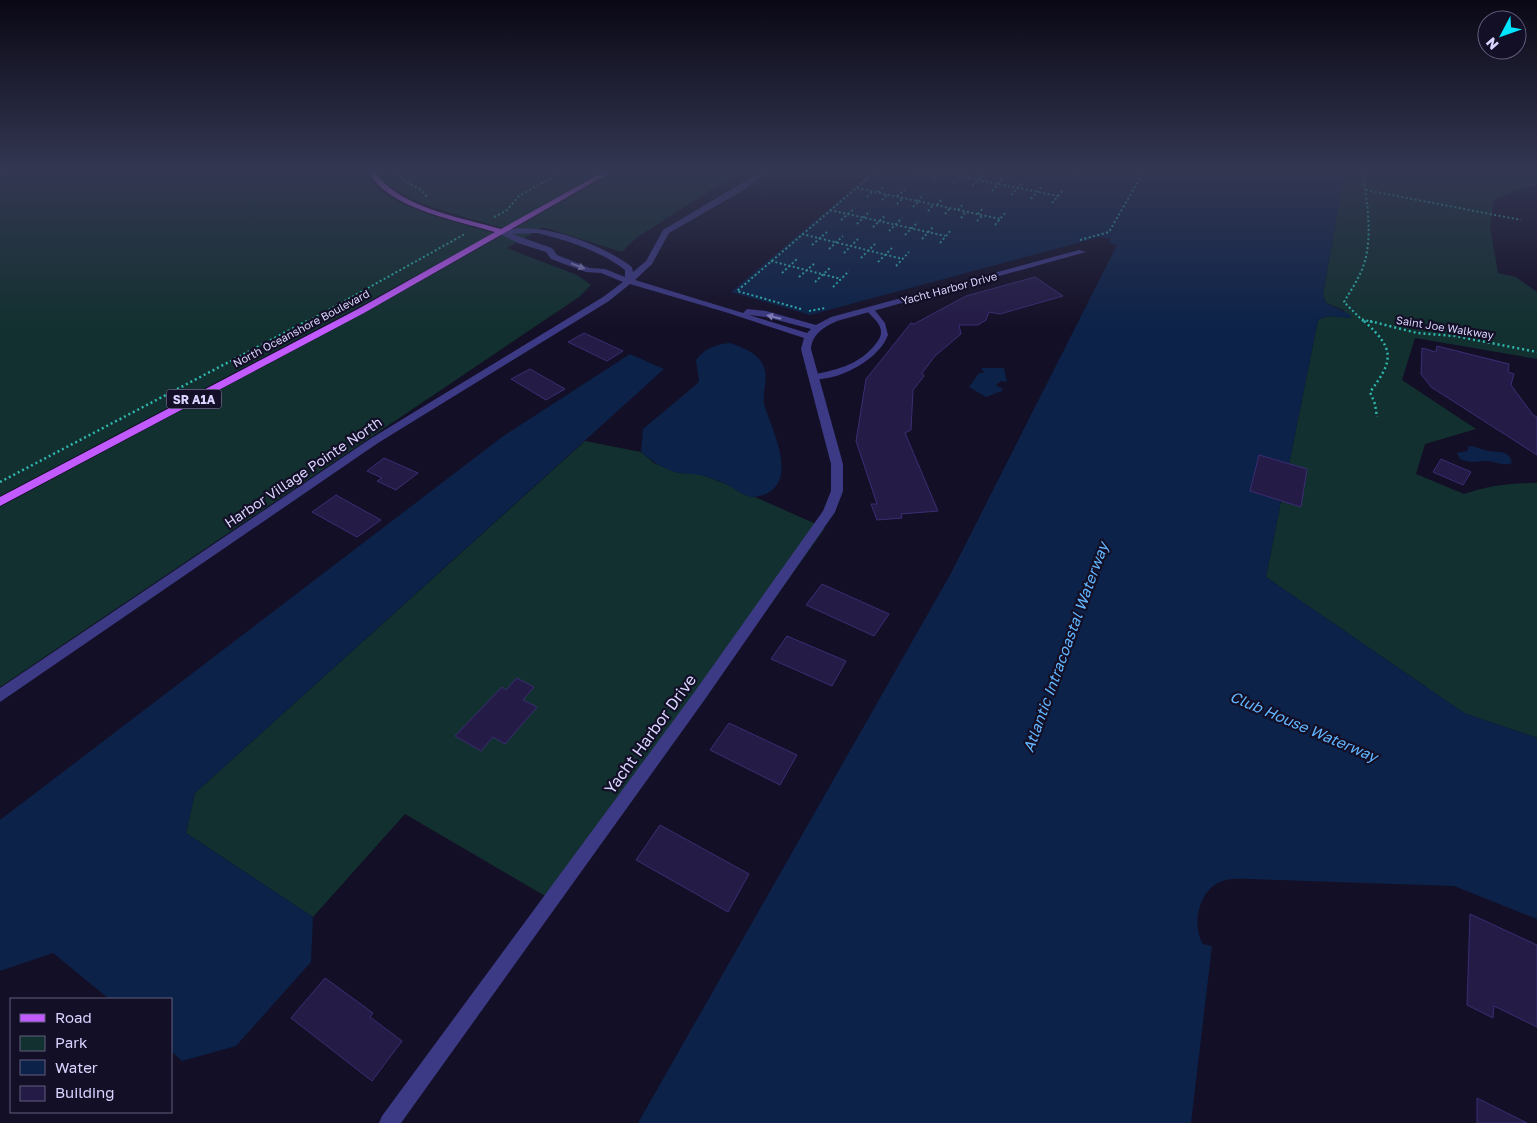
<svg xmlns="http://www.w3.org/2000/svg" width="1537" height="1123" font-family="'Golos Text',sans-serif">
<rect width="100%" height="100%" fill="#130f26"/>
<!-- green -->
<g fill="#12302f">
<path d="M0 171H365C371 204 464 224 494 233L355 309 0 496Z"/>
<path d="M378 171H604L503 228C477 220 384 199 378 171Z"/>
<path d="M616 171H741L636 238 622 252 543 227 507 248 577 275 591 285 579 297 0 687V507L366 312Z"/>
<path d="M1345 171H1537V185L1517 190 1494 200 1490 227 1498 273 1516 277 1537 292V359L1415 338 1402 380 1476 429 1425 444 1416 474 1464 494C1489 485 1511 483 1537 483V738L1464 713 1266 577 1281 501 1300 506 1289 464 1318 320 1328 316 1351 318 1343 310 1326 303 1323 294Z"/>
<path d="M585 441 641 452 654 463 678 473 700 474 733 487 741 493 755 497 825 528 557 903 405 814 313 917 186 833 195 793Z"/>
</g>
<!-- water -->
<g fill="#0c2248">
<path d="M874 171H1345L1323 294 1326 303 1351 315V318L1328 316 1318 320 1289 464 1259 455 1251 491 1281 501 1266 577 1464 713 1537 738V919L1454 886 1251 879C1242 879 1231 878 1223 881 1199 888 1191 925 1203 944L1212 946 1191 1123H638L950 575 1117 245 1109 243 1111 239 1100 237 810 315 731 292Z"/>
<path d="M730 343C741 347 756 352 762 363 771 378 760 392 765 407 772 430 798 479 766 494 760 496 754 498 748 496 741 494 737 490 731 487 725 483 717 480 710 478 700 474 691 474 680 473 666 471 652 461 641 452L643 429 698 383 699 380 696 360C705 348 716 344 730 343Z"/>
<path d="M630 354 664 369 195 793 186 833 313 917 311 962 236 1046 182 1061 171 1051V999H109L53 953 0 971V820L502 437Z"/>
<path d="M981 368H1004L1007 382 1001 381 996 385 1003 389 1002 391 986 397 969 387 979 373H984Z"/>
<path d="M1469 446C1475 446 1479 449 1485 450 1496 454 1509 448 1512 463 1502 467 1494 460 1484 461 1474 462 1470 463 1460 459L1457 453 1467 451Z"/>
</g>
<!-- building -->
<g fill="#241b47" stroke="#3b2d73">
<path d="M1035 277 1063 296 1000 314 989 312 986 320 978 325H959L961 334 935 356 922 373 924 376 913 390 911 430 905 433 938 511 901 514 902 518 877 520 871 504H877L856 441 866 379 911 323 914 324 966 296Z"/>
<path d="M584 333 623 351 607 361 568 342Z"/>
<path d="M1437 346 1509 364 1508 372 1514 374 1511 385 1533 415 1537 417V455L1431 387 1421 374 1422 348 1436 352Z"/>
<path d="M530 369 565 389 546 400 511 379Z"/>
<path d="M1259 455 1307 469 1301 507 1250 491Z"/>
<path d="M384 458 418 473 396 490 377 481 382 478 367 471Z"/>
<path d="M1441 459 1471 472 1463 485 1433 472Z"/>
<path d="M336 495 381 520 357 537 312 512Z"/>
<path d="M822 584 889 614 874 636 806 605Z"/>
<path d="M787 636 846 661 832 686 771 659Z"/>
<path d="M517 678 534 687 523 700 537 707 505 744 493 737 481 751 455 736 502 687 506 690Z"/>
<path d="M729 723 797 755 780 785 710 750Z"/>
<path d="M660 825 749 874 728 912 636 860Z"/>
<path d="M1470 914 1537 945V1027L1494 1006 1493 1018 1467 1005Z"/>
<path d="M325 978 373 1013 370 1017 402 1041 372 1081 291 1018Z"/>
<path d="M1477 1098 1527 1123H1477Z"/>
</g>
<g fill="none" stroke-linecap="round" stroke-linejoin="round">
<!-- path-far1 -->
<g stroke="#2fb8b0" stroke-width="2" stroke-dasharray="2 2.5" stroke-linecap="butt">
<path d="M393 171C402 183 418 184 427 197"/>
<path d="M933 171 1058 196"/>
<path d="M1362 171C1367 199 1373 236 1364 264 1360 277 1351 290 1344 302L1361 319 1375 323"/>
<path d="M917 175 921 171"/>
<path d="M1075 175 1078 171"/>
<path d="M935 179 942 172"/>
<path d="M953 183 965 171"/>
<path d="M972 186 984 174"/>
<path d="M857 188 1000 219"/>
<path d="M1366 190 1521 220"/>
<path d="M992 191 1003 178"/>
<path d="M878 192 885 186"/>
<path d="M1011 195 1023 182"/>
<path d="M897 196 905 190"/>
<path d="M867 197 873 191"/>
<path d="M1031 199 1042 186"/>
<path d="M882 200 888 194"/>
<path d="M917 201 924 194"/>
<path d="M1052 203 1063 190"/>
<path d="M897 204 903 198"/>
<path d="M937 205 943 198"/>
<path d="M913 207 919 201"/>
<path d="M830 210 945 236"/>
<path d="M958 210 964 203"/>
<path d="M928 211 934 204"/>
<path d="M945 214 950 208"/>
<path d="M978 214 984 207"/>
<path d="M494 217 506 211 519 196 563 171"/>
<path d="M961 218 966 211"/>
<path d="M841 220 855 208"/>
<path d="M977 221 983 215"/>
<path d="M857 224 870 211"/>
<path d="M995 225 1006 212"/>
<path d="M873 227 886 215"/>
<path d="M889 231 902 218"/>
<path d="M802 234 903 259"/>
<path d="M905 235 918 222"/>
<path d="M922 239 934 226"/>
<path d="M1080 240 1109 232 1144 171"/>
<path d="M940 243 951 230"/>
<path d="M812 245 827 232"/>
<path d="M829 249 843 236"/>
<path d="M844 253 858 239"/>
<path d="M861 258 875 244"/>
<path d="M771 261 841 279"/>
<path d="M878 262 892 248"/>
<path d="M896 266 909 252"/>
<path d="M782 273 798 258"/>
<path d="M799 277 815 263"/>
<path d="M815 282 831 267"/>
<path d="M833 287 849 271"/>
<path d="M801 309 737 291 876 171"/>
<path d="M809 311 825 308"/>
<path d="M1362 320 1365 323"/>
<path d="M305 323 465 234"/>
</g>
<!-- path -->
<g stroke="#2fb8b0" stroke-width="2.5" stroke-dasharray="2 3" stroke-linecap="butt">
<path d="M1364 321C1395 349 1394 360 1370 392L1375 404 1377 417"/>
<path d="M1370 321 1417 333 1455 336 1537 352"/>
<path d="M0 482 307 321"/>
</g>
<!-- service -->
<path fill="#3d3a85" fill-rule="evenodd" d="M867 308H873L885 323 888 335C879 360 837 382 811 379V375C835 370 857 366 874 346 877 342 881 338 881 332 881 323 872 317 866 310Z"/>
<!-- minor -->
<g fill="#3d3a85" fill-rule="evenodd">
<path d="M0 171H11L0 175Z"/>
<path d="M762 171H769L742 191 669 233 652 264 635 280 743 313 747 309 766 311 816 325 831 317 1079 250 1086 252 837 321C824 327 812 334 811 349L843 464V491L835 512 703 702 401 1123H379L382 1116 693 694 823 511 831 491V464L801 349 804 338 725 312 630 284 609 301 378 443 0 702V688L370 439 603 297 623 282 601 273 586 272 551 259 546 252 518 243 500 234V230C512 229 524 227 535 229 564 231 609 249 632 267L633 272 646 261 663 230ZM537 233C566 240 601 251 625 270V277L605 269 590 268 557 255 552 248 512 234ZM749 315 766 317 811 329 807 333Z"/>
</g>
<!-- primary -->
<path fill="#c25bff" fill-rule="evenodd" d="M369 171H375C396 207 463 218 501 229L605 171H613L364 313 0 506V497L358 309 495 232C459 221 385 208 369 171Z"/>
</g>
<!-- one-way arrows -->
<defs><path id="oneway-solid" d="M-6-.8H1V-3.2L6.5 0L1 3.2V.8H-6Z" transform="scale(1.25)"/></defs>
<g fill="#837fbc">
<use href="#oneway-solid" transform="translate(578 266) rotate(21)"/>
<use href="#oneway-solid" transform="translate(774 317) rotate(-166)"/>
</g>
<!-- sky -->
<linearGradient id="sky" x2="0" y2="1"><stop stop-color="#0a0815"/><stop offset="0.52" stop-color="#333752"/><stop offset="1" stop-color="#333752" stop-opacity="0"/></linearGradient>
<rect width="1537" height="328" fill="url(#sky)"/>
<g text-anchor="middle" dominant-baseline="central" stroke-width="4.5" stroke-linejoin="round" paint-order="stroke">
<!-- far-street labels -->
<g font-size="11" fill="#d9d4ff" stroke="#130f26">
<text transform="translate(949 288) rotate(-15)">Yacht Harbor Drive</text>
<text transform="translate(1445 327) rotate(9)">Saint Joe Walkway</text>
<text transform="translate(301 328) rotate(-28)">North Oceanshore Boulevard</text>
</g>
<!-- shield labels -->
<rect fill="#130f26" stroke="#9e99be" stroke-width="1" x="166.5" y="389.5" width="55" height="19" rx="4"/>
<g font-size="12" font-weight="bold" fill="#d9d4ff">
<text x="194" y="399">SR A1A</text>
</g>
<!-- street labels -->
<g font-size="14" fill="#d9d4ff" stroke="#130f26">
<text transform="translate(303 472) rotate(-34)">Harbor Village Pointe North</text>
</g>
<!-- water labels -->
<g font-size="15" font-style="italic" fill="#62b6ff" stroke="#130f26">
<text transform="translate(1065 647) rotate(-70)">Atlantic Intracoastal Waterway</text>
<text transform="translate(1304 726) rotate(23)">Club House Waterway</text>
</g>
<!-- near-street labels -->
<g font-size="16" fill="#d9d4ff" stroke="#130f26">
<text transform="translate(650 734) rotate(-54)">Yacht Harbor Drive</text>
</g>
</g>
<!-- legend -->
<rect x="10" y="998" width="162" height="115" fill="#130f26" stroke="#625e7d"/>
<rect x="20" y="1014" width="25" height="8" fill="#c25bff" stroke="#625e7d"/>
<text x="55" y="1023" font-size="15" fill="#d9d4ff">Road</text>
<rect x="20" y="1036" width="25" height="15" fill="#12302f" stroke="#625e7d"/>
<text x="55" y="1048" font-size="15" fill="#d9d4ff">Park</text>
<rect x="20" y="1060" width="25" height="15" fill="#0c2248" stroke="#625e7d"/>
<text x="55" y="1073" font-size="15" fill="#d9d4ff">Water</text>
<rect x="20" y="1086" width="25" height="15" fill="#241b47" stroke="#625e7d"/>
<text x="55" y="1098" font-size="15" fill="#d9d4ff">Building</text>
<!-- north arrow -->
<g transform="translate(1502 35) rotate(229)"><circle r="24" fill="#130f26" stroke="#625e7d"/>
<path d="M0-4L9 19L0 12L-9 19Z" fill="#00e5ff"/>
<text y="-8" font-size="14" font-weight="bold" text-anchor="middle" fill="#d9d4ff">N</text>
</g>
</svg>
